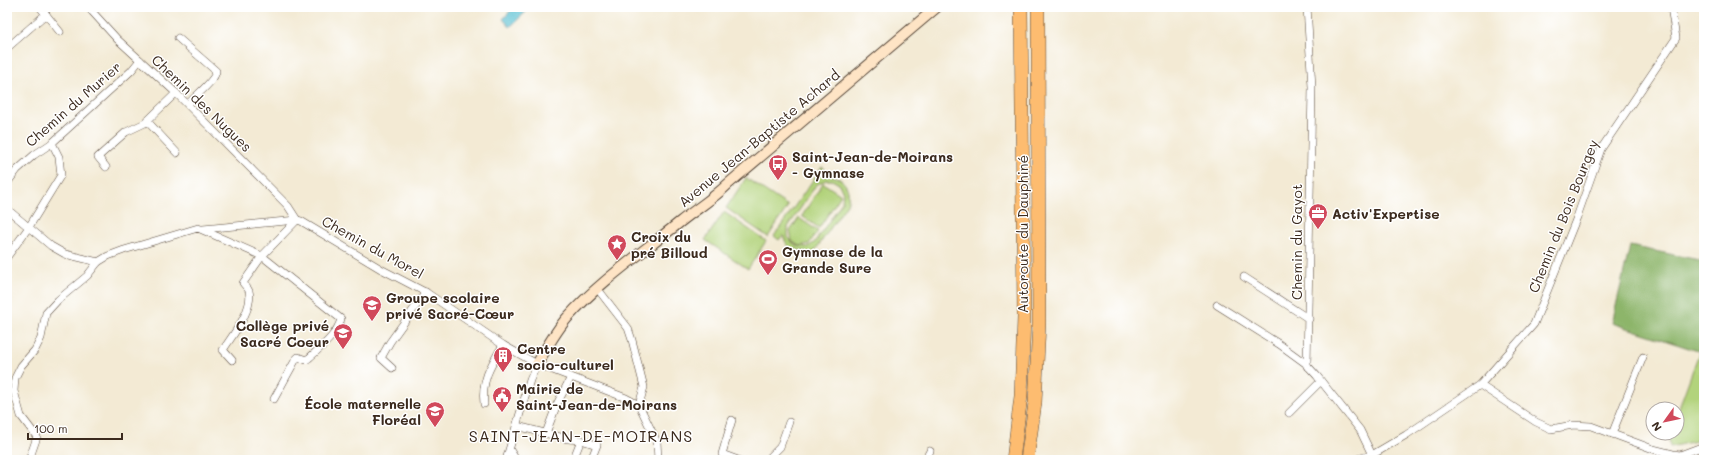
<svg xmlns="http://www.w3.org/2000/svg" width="1711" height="467" font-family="Mali,sans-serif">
<rect width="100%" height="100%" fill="#fff"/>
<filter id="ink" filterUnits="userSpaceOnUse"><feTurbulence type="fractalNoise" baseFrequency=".025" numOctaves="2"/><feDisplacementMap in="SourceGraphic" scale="8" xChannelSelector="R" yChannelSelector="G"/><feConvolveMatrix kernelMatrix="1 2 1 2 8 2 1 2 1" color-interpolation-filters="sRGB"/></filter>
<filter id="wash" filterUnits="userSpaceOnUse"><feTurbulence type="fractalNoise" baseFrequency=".012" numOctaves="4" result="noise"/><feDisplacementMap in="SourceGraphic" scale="16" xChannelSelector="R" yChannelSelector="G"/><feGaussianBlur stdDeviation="0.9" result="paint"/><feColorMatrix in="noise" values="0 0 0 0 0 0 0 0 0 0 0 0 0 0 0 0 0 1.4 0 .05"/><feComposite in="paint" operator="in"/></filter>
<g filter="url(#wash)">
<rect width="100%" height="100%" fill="#f3ead4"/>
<!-- green -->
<g fill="#b2d37b" stroke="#767e4c" fill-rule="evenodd">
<path d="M822 167 826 170 823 176C840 173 853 187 847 204L812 255C800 246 789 256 783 235L779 240 774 236ZM826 180H832L839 184 843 193 842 202 815 242 808 247 797 246 793 243 788 237V227L816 185Z"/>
<path d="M746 178 788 206 768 237 726 208Z"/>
<path d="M823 183 841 195 819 228 802 216Z"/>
<path d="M724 212 766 241 748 269 705 240Z"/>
<path d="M799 218 818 231 809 244 799 246 792 241 790 231Z"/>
<path d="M1699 353 1704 354V439L1670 447 1668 437 1670 433H1677V413Z"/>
</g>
<!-- forest -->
<path fill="#8db56b" stroke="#647044" d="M1630 246 1704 261V353L1612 323Z"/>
<!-- water -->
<path fill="#54bed0" stroke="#487477" d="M514 7H531L510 27 503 19Z"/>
</g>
<g filter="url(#ink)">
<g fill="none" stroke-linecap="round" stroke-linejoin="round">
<!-- street casing -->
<g stroke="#574739" stroke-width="8">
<g id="street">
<path d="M40 7 60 32"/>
<path d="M88 7 117 39 176 93 288 206 297 220"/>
<path d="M178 38 216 71C216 80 194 97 188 104"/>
<path d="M7 48 46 14"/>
<path d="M147 121 177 153"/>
<path d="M106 167 98 157 126 132 145 123 176 93"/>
<path d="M7 183 17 170 34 155 52 143 131 71 140 60"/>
<path d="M7 209 51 246 65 254 98 262"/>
<path d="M203 229 297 220 301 221 381 269 427 293 503 345 537 364 626 398 639 405"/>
<path d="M7 257 29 227 61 175 59 157 52 143"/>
<path d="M1244 277 1309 319"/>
<path d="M597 288 628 328 632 340 644 387 639 405"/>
<path d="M1217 305 1279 344 1305 363 1317 376 1360 430 1372 455"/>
<path d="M232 360 223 350C232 336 254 309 249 291 248 288 244 285 243 283L262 256 341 319C337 335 321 347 309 358L306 360 298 357 296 359 274 399"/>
<path d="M1307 366 1312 87 1307 7"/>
<path d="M392 368 381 358 390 342 426 292"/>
<path d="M1480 385 1536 422 1551 429 1573 425 1591 426 1653 449 1673 454 1680 455 1704 446"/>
<path d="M484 404C481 380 491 365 503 345"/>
<path d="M639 405 657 442 658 460"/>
<path d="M1289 413 1321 381"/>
<path d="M732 420 722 454 738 460"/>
<path d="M517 426 568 439 581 440 597 445 591 460"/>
<path d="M546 433 557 404 571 377"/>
<path d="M1612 434 1643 357"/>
<path d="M510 450 516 460"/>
<path d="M29 460 37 437 21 416 14 391 15 378 21 366 35 350 41 338 46 313 58 300 87 276 98 262 108 256 124 250 198 228 262 256 297 220"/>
<path d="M506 460 530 380 537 364"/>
<path d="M573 460 581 440"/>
<path d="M769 460 771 456 780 447 789 422"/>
<path d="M925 460 930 451"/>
<path d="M1353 460 1372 455 1406 435 1480 385 1534 324 1577 217 1601 149 1676 38 1671 7"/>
</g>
</g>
<!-- secondary casing -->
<g stroke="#574739" stroke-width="12">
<path id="secondary" d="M537 364C546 349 555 332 567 318 600 281 642 253 680 222 696 209 713 199 728 184L937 7"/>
</g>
<!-- highway casing -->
<g stroke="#574739" stroke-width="14">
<g id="highway">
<path d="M1013 460 1021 396 1024 317 1021 7"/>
<path d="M1027 460 1035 403 1039 324 1038 7"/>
</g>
</g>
<!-- street -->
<use href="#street" stroke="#fff" stroke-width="7"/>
<!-- secondary -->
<use href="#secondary" stroke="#fee4c5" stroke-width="10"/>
<!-- highway -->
<use href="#highway" stroke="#fdbc6f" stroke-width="13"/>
</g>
</g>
<!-- icons -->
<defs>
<g id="bus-pin" transform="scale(1)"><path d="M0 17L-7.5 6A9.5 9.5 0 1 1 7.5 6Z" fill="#d1495b" stroke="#fff"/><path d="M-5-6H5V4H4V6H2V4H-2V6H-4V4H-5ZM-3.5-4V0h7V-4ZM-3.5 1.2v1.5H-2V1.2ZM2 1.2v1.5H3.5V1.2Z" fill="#fff"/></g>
<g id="office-pin" transform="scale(1)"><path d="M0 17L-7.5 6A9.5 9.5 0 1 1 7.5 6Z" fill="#d1495b" stroke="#fff"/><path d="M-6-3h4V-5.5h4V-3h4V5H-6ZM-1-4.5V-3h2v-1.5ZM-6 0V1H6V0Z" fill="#fff"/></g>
<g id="sight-pin" transform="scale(1)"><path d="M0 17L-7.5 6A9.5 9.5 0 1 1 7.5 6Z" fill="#d1495b" stroke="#fff"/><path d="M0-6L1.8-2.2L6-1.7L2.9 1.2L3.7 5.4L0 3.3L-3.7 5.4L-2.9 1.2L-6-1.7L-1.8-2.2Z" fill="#fff"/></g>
<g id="stadium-pin" transform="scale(1)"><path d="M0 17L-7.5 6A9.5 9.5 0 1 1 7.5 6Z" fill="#d1495b" stroke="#fff"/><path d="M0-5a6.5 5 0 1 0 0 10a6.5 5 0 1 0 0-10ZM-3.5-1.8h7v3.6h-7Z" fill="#fff"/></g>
<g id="school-pin" transform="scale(1)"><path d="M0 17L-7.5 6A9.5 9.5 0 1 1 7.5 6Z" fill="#d1495b" stroke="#fff"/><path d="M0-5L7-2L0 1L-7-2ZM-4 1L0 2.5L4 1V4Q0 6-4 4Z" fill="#fff"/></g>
<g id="building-pin" transform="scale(1)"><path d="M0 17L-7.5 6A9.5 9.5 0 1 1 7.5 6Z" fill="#d1495b" stroke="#fff"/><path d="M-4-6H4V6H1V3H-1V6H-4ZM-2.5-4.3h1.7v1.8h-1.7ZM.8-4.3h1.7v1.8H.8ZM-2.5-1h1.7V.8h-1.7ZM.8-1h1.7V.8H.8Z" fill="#fff"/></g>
<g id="civic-pin" transform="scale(1)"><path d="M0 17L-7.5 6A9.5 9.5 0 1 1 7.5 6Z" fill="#d1495b" stroke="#fff"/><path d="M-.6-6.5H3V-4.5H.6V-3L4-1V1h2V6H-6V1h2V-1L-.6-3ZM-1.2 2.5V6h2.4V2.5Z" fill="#fff"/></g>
</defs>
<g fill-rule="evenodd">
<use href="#bus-pin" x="778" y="164"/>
<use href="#office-pin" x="1318" y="213"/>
<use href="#sight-pin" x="617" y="244"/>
<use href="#stadium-pin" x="768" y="259"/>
<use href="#school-pin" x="372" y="305"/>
<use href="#school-pin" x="343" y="333"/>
<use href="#building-pin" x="503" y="356"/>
<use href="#civic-pin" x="502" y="396"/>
<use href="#school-pin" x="435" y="411"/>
</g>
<g text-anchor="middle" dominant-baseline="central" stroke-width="3" stroke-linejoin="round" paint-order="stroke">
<!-- street labels -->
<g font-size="14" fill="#3b2a1e" stroke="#fff">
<text transform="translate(202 103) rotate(44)">Chemin des Nugues</text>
<text transform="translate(73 104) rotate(-41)">Chemin du Murier</text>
<text transform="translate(759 138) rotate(-40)">Avenue Jean-Baptiste Achard</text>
<text transform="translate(1563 216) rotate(-68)">Chemin du Bois Bourgey</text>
<text transform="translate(1022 234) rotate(-90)">Autoroute du Dauphiné</text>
<text transform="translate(1296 242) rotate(-90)">Chemin du Gayot</text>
<text transform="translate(373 247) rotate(29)">Chemin du Morel</text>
</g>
<!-- poi labels -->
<g font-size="14" font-weight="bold" fill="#3b2a1e" stroke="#fff" text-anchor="start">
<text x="792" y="156">Saint-Jean-de-Moirans<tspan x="792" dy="16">- Gymnase</tspan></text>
<text x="1332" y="213">Activ'Expertise</text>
<text x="631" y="236">Croix du<tspan x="631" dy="16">pré Billoud</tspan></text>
<text x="782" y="251">Gymnase de la<tspan x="782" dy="16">Grande Sure</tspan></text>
<text x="386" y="297">Groupe scolaire<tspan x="386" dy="16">privé Sacré-Cœur</tspan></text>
<text x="329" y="325" text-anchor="end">Collège privé<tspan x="329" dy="16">Sacré Coeur</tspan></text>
<text x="517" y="348">Centre<tspan x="517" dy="16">socio-culturel</tspan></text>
<text x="516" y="388">Mairie de<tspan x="516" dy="16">Saint-Jean-de-Moirans</tspan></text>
<text x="421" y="403" text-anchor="end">École maternelle<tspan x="421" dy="16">Floréal</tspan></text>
</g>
<!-- quarter labels -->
<g font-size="16" letter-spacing="1" fill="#3b2a1e" stroke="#fff">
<text x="581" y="435">SAINT-JEAN-DE-MOIRANS</text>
</g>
</g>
<!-- margin -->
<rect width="1711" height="467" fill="none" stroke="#fff" stroke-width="24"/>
<!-- north arrow -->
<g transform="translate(1665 421) rotate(237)"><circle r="19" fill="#ffffff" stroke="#b1aaa5"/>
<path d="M0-3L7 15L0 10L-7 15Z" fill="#d1495b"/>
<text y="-6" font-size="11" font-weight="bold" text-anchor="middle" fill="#3b2a1e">N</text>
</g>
<!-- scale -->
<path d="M28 433v6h94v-6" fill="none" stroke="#3b2a1e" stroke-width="2"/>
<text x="34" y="433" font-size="12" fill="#3b2a1e" stroke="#ffffff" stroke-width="3" paint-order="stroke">100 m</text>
</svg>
